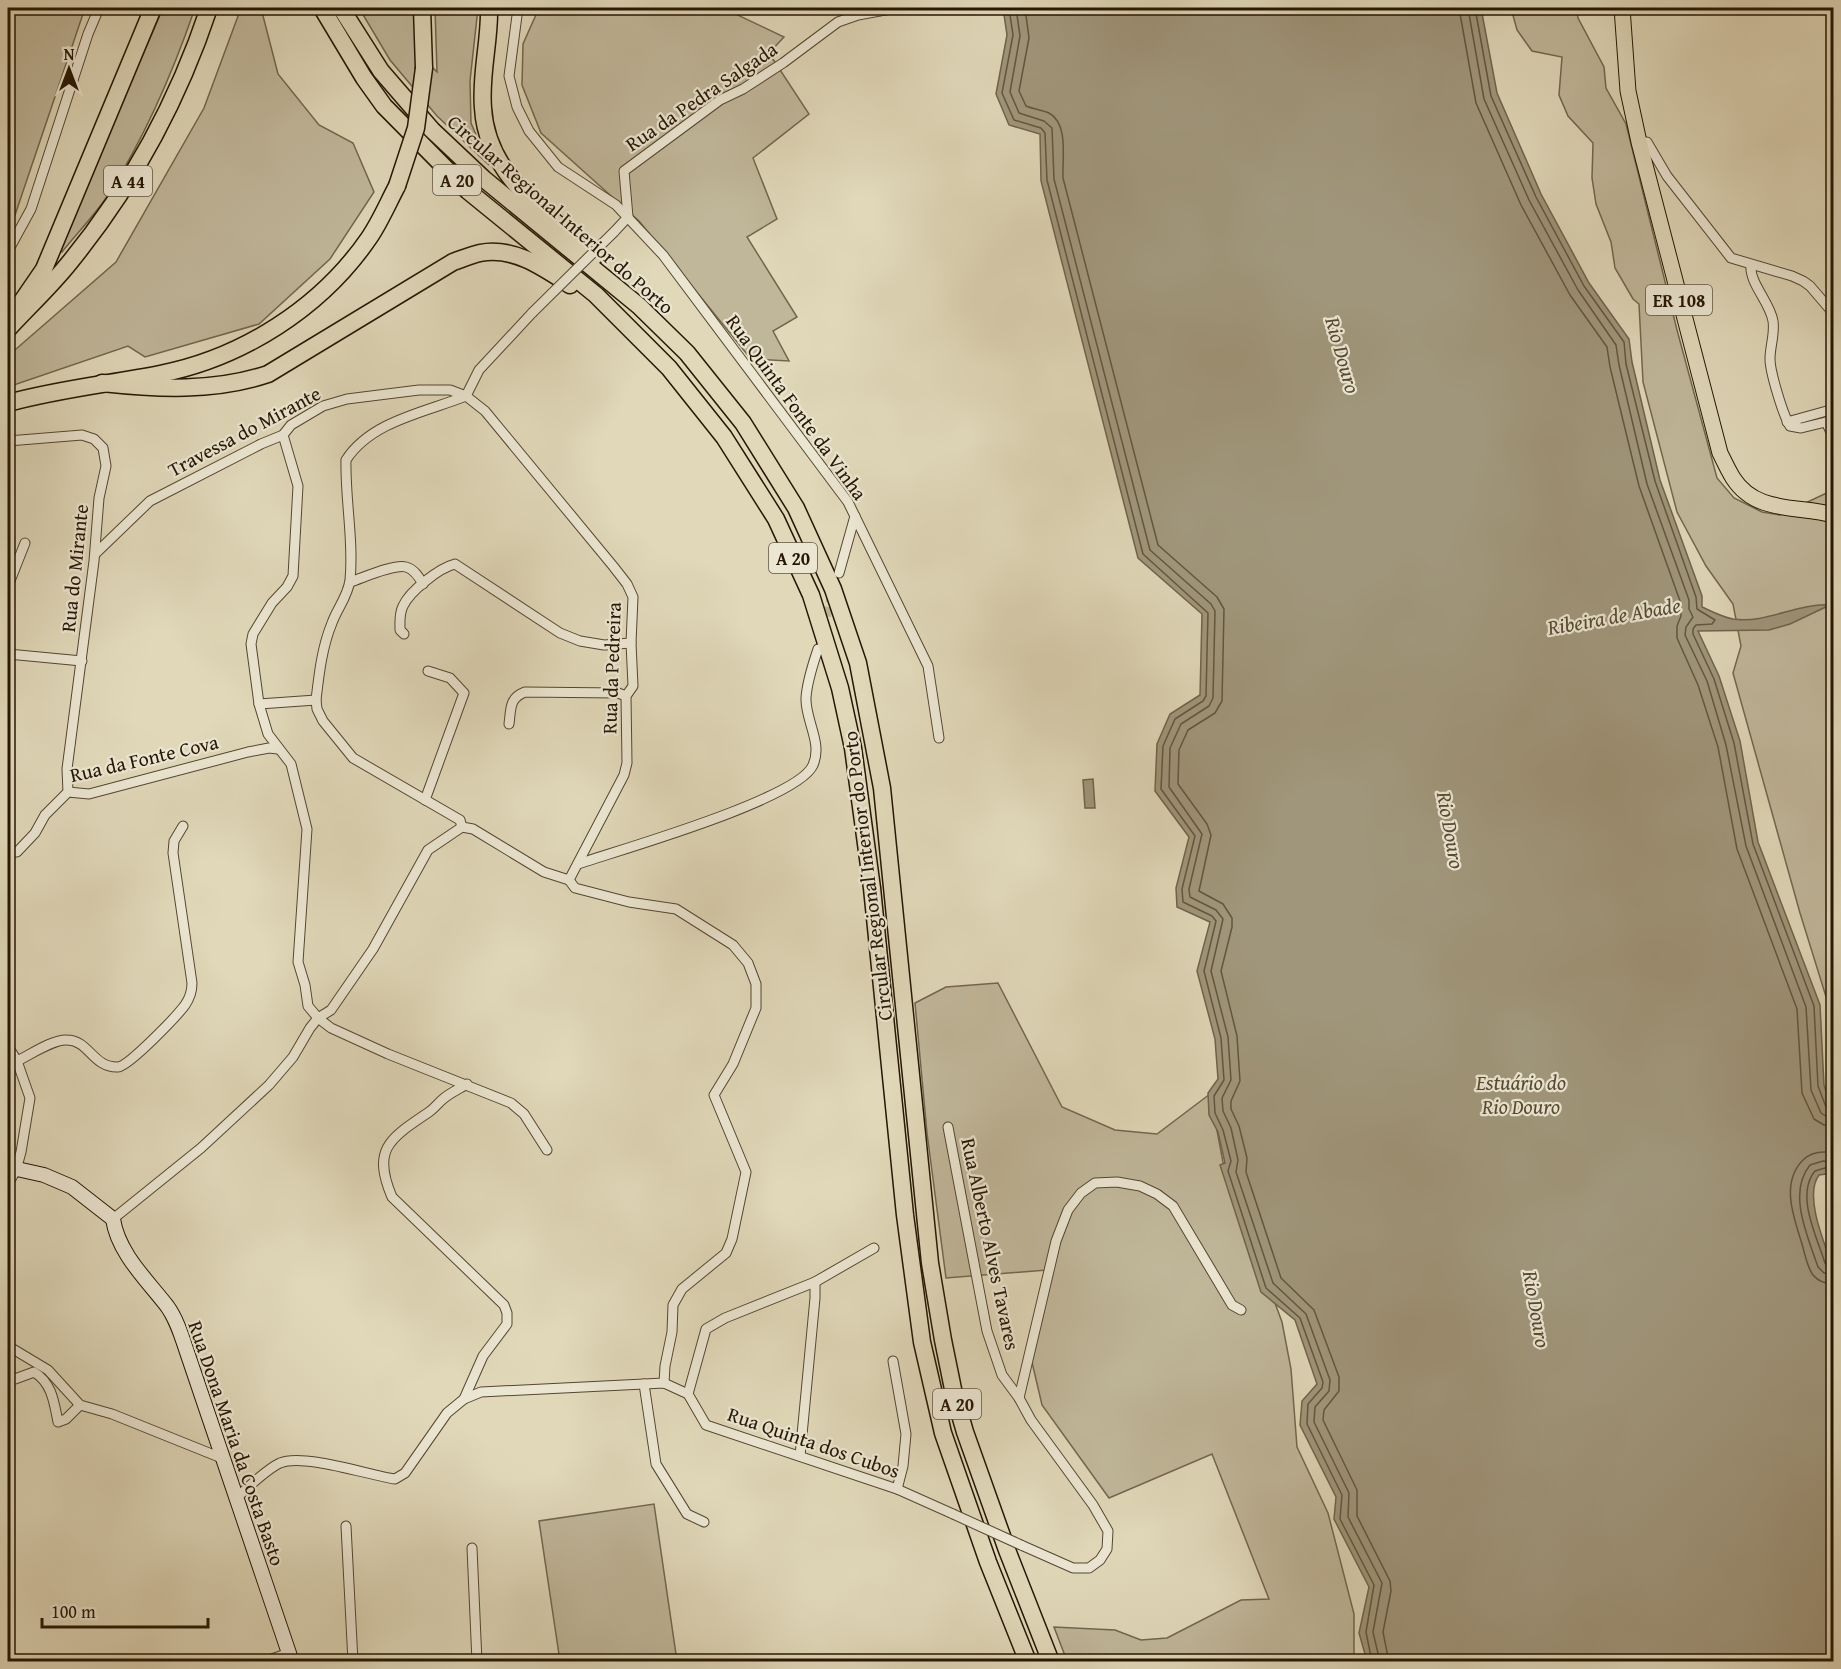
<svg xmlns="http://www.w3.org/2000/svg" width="1841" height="1669" font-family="'Gentium Book Plus',serif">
<rect width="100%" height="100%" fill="#e0d8b9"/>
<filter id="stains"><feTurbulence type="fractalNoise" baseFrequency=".00333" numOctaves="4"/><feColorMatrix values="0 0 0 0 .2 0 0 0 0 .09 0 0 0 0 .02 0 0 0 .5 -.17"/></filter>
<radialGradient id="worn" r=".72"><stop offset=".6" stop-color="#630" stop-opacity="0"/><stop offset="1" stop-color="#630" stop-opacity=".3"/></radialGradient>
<!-- green -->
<g fill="#c0b79a" stroke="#72664e" stroke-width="1.5">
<path d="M8 8H85L14 218 8 232Z"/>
<path d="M163 8H195C173 72 145 137 108 195 95 215 77 233 62 252L60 246Z"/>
<path d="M241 8H261L278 74 319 125 353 143 374 192 330 259 259 324 145 357 128 346 8 387V356L116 262 204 108Z"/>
<path d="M359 8H413L415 22V50L437 72 435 8H478L470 81 471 123 489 165 437 116 390 60Z"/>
<path d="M539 8H723L784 37 769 53 809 114 753 158 777 219 747 237 797 317 773 331 789 361 751 359 639 221 541 133 522 85 523 44Z"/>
<path d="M1511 8H1577L1578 18 1604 67 1606 88 1626 124 1677 330 1717 478 1734 498 1762 512 1780 515 1833 490V1096L1829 1086 1828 1003 1800 913 1733 673 1741 646 1733 604 1706 566 1677 512 1643 382 1639 304 1633 299 1615 268 1611 242 1596 204 1592 178 1593 143 1568 116 1559 95 1562 57 1532 51 1517 30Z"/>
<path d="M998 983 1062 1107 1115 1130 1157 1134 1210 1094 1223 1162 1282 1322 1291 1369 1297 1447 1328 1513 1354 1614V1661H1067L1054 1627 1115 1630 1141 1640 1167 1638 1241 1600 1269 1599 1212 1454 1109 1498 1042 1405 1031 1358 1047 1270 946 1278 927 1133 915 1003 946 987Z"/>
<path d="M654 1504 677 1661H560L539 1521Z"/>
</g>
<!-- water -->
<g fill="#a0967b" stroke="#6f634b" stroke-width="1.5">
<path d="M1003 8H1481L1497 93 1541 194 1589 283 1629 339 1632 362 1660 480 1702 596V607C1711 611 1722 617 1733 619 1766 624 1797 603 1830 605L1790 624 1769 630 1698 631 1719 676 1740 741 1758 842 1820 1005 1824 1085 1833 1111V1177L1826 1174 1819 1175C1803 1196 1826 1247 1834 1270L1833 1661H1367L1359 1633 1369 1587 1334 1519 1336 1497 1300 1425 1302 1401 1317 1384 1295 1320 1261 1292 1220 1165 1225 1163 1218 1132 1209 1115 1208 1093 1218 1079 1215 1039 1197 971 1210 922 1177 907 1176 888 1189 837 1155 791 1157 744 1170 714 1200 695 1202 614 1138 558 1041 181 1040 134 1009 125 996 94 1007 35Z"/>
<path d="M1093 779 1095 808H1085L1083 780Z"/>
</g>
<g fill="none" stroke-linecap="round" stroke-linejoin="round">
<!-- shore -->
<g stroke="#62563f" stroke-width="1.5">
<path d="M1009 8 1013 35 1002 93 1014 120 1041 128 1045 133 1047 180 1143 554 1208 613 1206 696 1203 701 1175 719 1163 746 1161 789 1195 836 1182 889 1183 902 1212 916 1216 921 1204 971 1221 1038 1224 1080 1214 1096 1215 1113 1223 1130 1231 1161 1228 1171 1266 1288 1300 1318 1323 1382 1322 1388 1308 1404 1307 1424 1342 1495 1340 1519 1374 1585 1366 1632 1372 1662"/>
<path d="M1016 8 1020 36 1010 92 1019 113 1044 121 1052 128 1054 179 1150 550 1211 604 1215 611 1213 698 1209 706 1181 724 1170 748 1169 787 1202 834 1189 889 1190 897 1216 910 1223 919 1211 971 1228 1037 1231 1080 1222 1098 1223 1111 1231 1128 1238 1160 1236 1172 1273 1283 1306 1314 1330 1380 1329 1391 1315 1407 1314 1422 1349 1493 1348 1517 1382 1583 1373 1632 1380 1662"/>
<path d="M1025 8 1029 38 1019 91 1026 106C1033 109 1042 110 1049 113 1069 124 1062 159 1063 178L1158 545 1217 597 1224 609 1222 701 1215 713 1188 730 1179 750 1178 784 1207 824 1211 835 1199 891 1223 904 1232 918V927L1221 971 1237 1036 1240 1081 1231 1101V1109L1239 1126 1247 1158 1246 1172 1281 1278 1314 1310 1339 1377V1391L1324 1410 1323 1420 1357 1490V1516L1390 1581 1391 1591 1383 1632 1389 1662"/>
<path d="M1459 8 1476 103 1521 205 1570 295 1607 347 1610 367 1639 486 1680 601 1681 616 1677 626V638L1698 685 1718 747 1737 849 1797 1009 1802 1093 1814 1119 1824 1125 1834 1127"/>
<path d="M1468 8 1484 99 1529 200 1578 290 1616 345 1619 365 1647 484 1689 600V609L1693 617 1686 627 1685 635 1707 681 1726 745 1746 846 1806 1007 1811 1090 1821 1113 1827 1117 1834 1118"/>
<path d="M1475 8 1491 96 1536 197 1584 286 1624 342 1626 364 1655 481 1696 597 1697 609 1715 620 1712 624 1696 625 1693 629V634L1714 679 1734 743 1753 844 1814 1006 1818 1086 1826 1107 1834 1110"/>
<path d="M1834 1153C1823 1151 1811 1152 1803 1160 1780 1183 1794 1218 1802 1244 1805 1254 1807 1267 1813 1275 1818 1281 1825 1284 1834 1284"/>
<path d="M1834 1163 1823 1161 1810 1165C1787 1193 1808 1237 1818 1267L1824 1273 1834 1275"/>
<path d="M1834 1171 1825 1168 1815 1171C1795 1195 1817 1237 1825 1263L1828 1267H1834"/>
</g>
<!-- street-tunnel -->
<path stroke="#bbb195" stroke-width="9" stroke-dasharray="9 4.5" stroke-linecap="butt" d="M823 629 832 596"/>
<!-- street casing -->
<g stroke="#544630" stroke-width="11">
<g id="street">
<path d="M518 8 509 76 517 107 529 131 558 167 616 205 663 255 848 502 928 666 939 738"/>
<path d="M1639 142H1647L1667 176 1731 258 1792 276 1803 281 1810 286 1834 314"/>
<path d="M628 217 624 171 720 100 743 89 783 63 838 22 858 15 896 8"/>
<path d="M614 232 628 217"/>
<path d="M8 251 31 209 88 34 99 8"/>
<path d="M1751 265C1749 283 1770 302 1773 321 1775 334 1770 346 1770 359 1770 372 1783 415 1790 426L1801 428 1834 420"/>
<path d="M466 396 479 370 532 313"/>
<path d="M1787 422 1834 409"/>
<path d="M1826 422 1834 438"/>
<path d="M283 435 298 486 293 576 287 587 272 603 253 634 251 644 259 704 268 734 291 764 307 829 298 962 305 985 308 1006 318 1018 331 1028 388 1054 511 1103 524 1114 547 1150"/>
<path d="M8 441 82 435 94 439 103 448 106 466 99 498 94 561 67 769 68 792"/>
<path d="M95 554 150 501 261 444 283 435 291 425 323 406 347 399 419 390H450L466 396 485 411 613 566 627 584 633 597 631 643 633 686 626 696 627 763 624 775 569 880"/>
<path d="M839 573 855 516"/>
<path d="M350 582C363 578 393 564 406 567 414 569 419 577 423 584"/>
<path d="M8 586 25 543"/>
<path d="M404 634 400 630C400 622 399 614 403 606 410 591 439 568 455 564L560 633 580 641 604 645 631 643"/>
<path d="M8 654 82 661"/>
<path d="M259 704 316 700"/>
<path d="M509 724C511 709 509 698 525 692L618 693 626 696"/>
<path d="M425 800 464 693 450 678 428 671"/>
<path d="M462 827 460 820 353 758 323 721 317 709 316 700C319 674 322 647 332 623 337 609 348 596 350 580 354 541 345 500 346 460 371 421 426 412 466 396"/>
<path d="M462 827 473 829 544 872 569 880"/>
<path d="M8 852H17L35 833 45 815 68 792 89 794 248 752 269 748 278 749"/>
<path d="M578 864C619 850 799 799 813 765 823 743 805 720 806 698 807 681 813 664 818 649"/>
<path d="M569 880 575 888 629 902 676 909 733 945 748 963 756 984V1008L733 1064 714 1095 746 1172 732 1239 726 1253 682 1289 673 1305 672 1332 665 1366 664 1383"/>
<path d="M8 1046 17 1061 30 1098 21 1152 16 1170 8 1184"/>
<path d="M17 1061C30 1055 53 1039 67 1040 89 1040 93 1068 118 1067 129 1066 177 1016 185 1005 190 998 192 991 192 983L173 853 174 841 183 826"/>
<path d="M948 1127 987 1331 1002 1375 1019 1398 1031 1420 1093 1505 1108 1531 1107 1549 1100 1560 1089 1568H1073L1021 1545"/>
<path d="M113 1219 201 1148 269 1085 293 1057 310 1028 318 1018 331 1010 373 949 428 850 462 827"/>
<path d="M8 1346 48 1370 80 1405 112 1414 224 1459"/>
<path d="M893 1361 906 1434 903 1466 897 1489"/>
<path d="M8 1374 15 1379 34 1372C52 1383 54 1402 58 1422L66 1419 80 1405"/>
<path d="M644 1384 656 1464 687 1514 704 1522"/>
<path d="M688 1394 706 1329 725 1318 815 1282 874 1248"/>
<path d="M1019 1398 1056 1241 1068 1210 1081 1193 1095 1183 1117 1182 1140 1186 1157 1194 1173 1206 1232 1305 1241 1310"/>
<path d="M464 1399 483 1356 507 1324V1313L504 1305 392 1197C371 1148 391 1138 429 1112 435 1108 438 1103 443 1099 450 1093 459 1089 467 1084"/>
<path d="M800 1456 815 1298V1282"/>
<path d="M236 1498C249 1487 265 1470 280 1463 303 1453 368 1475 395 1479L405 1473 447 1413 464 1399 481 1392 664 1383 688 1394 706 1425 897 1489 953 1514"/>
<path d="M346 1526 353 1662"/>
<path d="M472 1548 477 1662"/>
<path d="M263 1662 289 1653"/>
</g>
</g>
<!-- secondary casing -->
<g stroke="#251603" stroke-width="16">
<path id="secondary" d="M8 1167 44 1175 72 1187 113 1219C118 1253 147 1280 167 1306 178 1321 183 1341 189 1358L292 1662"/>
</g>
<!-- primary casing -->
<g stroke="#251603" stroke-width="17">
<path id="primary" d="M1622 8 1628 91 1639 142 1720 453C1724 461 1728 470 1733 478 1756 514 1797 505 1834 515"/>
</g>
<!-- highway casing -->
<g stroke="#251603" stroke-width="19">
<g id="highway">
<path d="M322 8 364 78 384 106 468 191 596 295 669 368 724 437 776 519 811 595 840 688 853 748 872 888 905 1215 922 1342 943 1433 988 1562 1028 1662"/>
<path d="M341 8 381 71 432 130 484 179 639 306 687 353 743 423 796 508 833 589 858 663 882 788 930 1263 943 1340 954 1394 965 1432 1007 1550 1051 1662"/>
<path d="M422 8 424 68"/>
<path d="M489 8C490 41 480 74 483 108 487 177 548 214 595 256"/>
<path d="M20 304 44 269 153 8"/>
<path d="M8 329C28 307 51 286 70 262 132 186 178 101 209 8"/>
<path d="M102 383C158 389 214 392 268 374L453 262C462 259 471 255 480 253 513 246 544 268 570 285"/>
<path d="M8 403C58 389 109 384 160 374 242 358 321 308 369 238 380 222 388 203 397 186"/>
</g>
</g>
<!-- street -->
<use href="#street" stroke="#ebe6d2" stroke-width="9"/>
<!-- secondary -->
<use href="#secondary" stroke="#ebe6d2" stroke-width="14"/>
<!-- primary -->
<use href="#primary" stroke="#e0d8b9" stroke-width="15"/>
<!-- highway -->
<use href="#highway" stroke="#e0d8b9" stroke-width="16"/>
<!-- street-bridge casing -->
<g stroke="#544630" stroke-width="11" stroke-linecap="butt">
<g id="street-bridge">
<path d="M532 313 614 232"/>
<path d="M953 1514 1021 1545"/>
</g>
</g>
<!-- highway-bridge casing -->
<g stroke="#251603" stroke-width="19" stroke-linecap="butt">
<path id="highway-bridge" d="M397 186 416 128 424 68"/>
</g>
<!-- street-bridge -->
<use href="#street-bridge" stroke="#ebe6d2" stroke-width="9"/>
<!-- highway-bridge -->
<use href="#highway-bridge" stroke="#e0d8b9" stroke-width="16"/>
</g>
<g text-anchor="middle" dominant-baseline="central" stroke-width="4.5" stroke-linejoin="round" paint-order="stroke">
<!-- shield labels -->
<g fill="#ebe6d2" stroke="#605441" stroke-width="1.5">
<rect x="433" y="165" width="48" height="30" rx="4.5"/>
<rect x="104" y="166" width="48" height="30" rx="4.5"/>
<rect x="1646" y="285" width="66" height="30" rx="4.5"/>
<rect x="769" y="543" width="48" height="30" rx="4.5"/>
<rect x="933" y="1389" width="48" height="30" rx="4.5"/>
</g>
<g font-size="18" font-weight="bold" fill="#251603">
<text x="457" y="180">A 20</text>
<text x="128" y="181">A 44</text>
<text x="1679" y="300">ER 108</text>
<text x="793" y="558">A 20</text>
<text x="957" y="1404">A 20</text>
</g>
<!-- street labels -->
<g font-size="20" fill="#251603" stroke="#ebe6d2">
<text transform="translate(701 96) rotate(-34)">Rua da Pedra Salgada</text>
<text transform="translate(561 214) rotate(41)">Circular Regional Interior do Porto</text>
<text transform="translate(797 407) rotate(54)">Rua Quinta Fonte da Vinha</text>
<text transform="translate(244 431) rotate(-28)">Travessa do Mirante</text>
<text transform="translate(74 568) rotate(-84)">Rua do Mirante</text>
<text transform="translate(611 668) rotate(-88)">Rua da Pedreira</text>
<text transform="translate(144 758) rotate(-13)">Rua da Fonte Cova</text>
<text transform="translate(867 876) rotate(-97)">Circular Regional Interior do Porto</text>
<text transform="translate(991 1244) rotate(78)">Rua Alberto Alves Tavares</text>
<text transform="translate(814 1442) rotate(19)">Rua Quinta dos Cubos</text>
<text transform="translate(237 1443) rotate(71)">Rua Dona Maria da Costa Basto</text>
</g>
<!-- water labels -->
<g font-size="21" font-style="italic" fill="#564933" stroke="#ebe6d2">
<text transform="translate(1343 355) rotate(74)">Rio Douro</text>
<text transform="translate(1614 616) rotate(-10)">Ribeira de Abade</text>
<text transform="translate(1451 830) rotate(80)">Rio Douro</text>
<text x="1521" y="1082">Estuário do<tspan x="1521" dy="24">Rio Douro</tspan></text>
<text transform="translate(1537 1309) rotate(80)">Rio Douro</text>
</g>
</g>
<!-- margin -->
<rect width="1841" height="1669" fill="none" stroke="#e0d8b9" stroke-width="30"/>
<rect x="9" y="9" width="1823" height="1651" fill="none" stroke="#251603" stroke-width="3"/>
<rect x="15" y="15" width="1811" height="1639" fill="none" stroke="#251603" stroke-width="1.5"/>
<!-- north arrow -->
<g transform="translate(69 69)" stroke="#ebe6d2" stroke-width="4.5" paint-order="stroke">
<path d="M0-4.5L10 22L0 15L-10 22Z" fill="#251603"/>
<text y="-9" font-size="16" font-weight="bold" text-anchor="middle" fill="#251603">N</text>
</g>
<!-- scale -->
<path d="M42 1618v9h166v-9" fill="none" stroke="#251603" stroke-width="3"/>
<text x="51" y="1618" font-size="18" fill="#251603" stroke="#ebe6d2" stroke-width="4.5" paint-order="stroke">100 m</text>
<rect width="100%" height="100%" filter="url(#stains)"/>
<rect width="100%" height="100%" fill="url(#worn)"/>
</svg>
